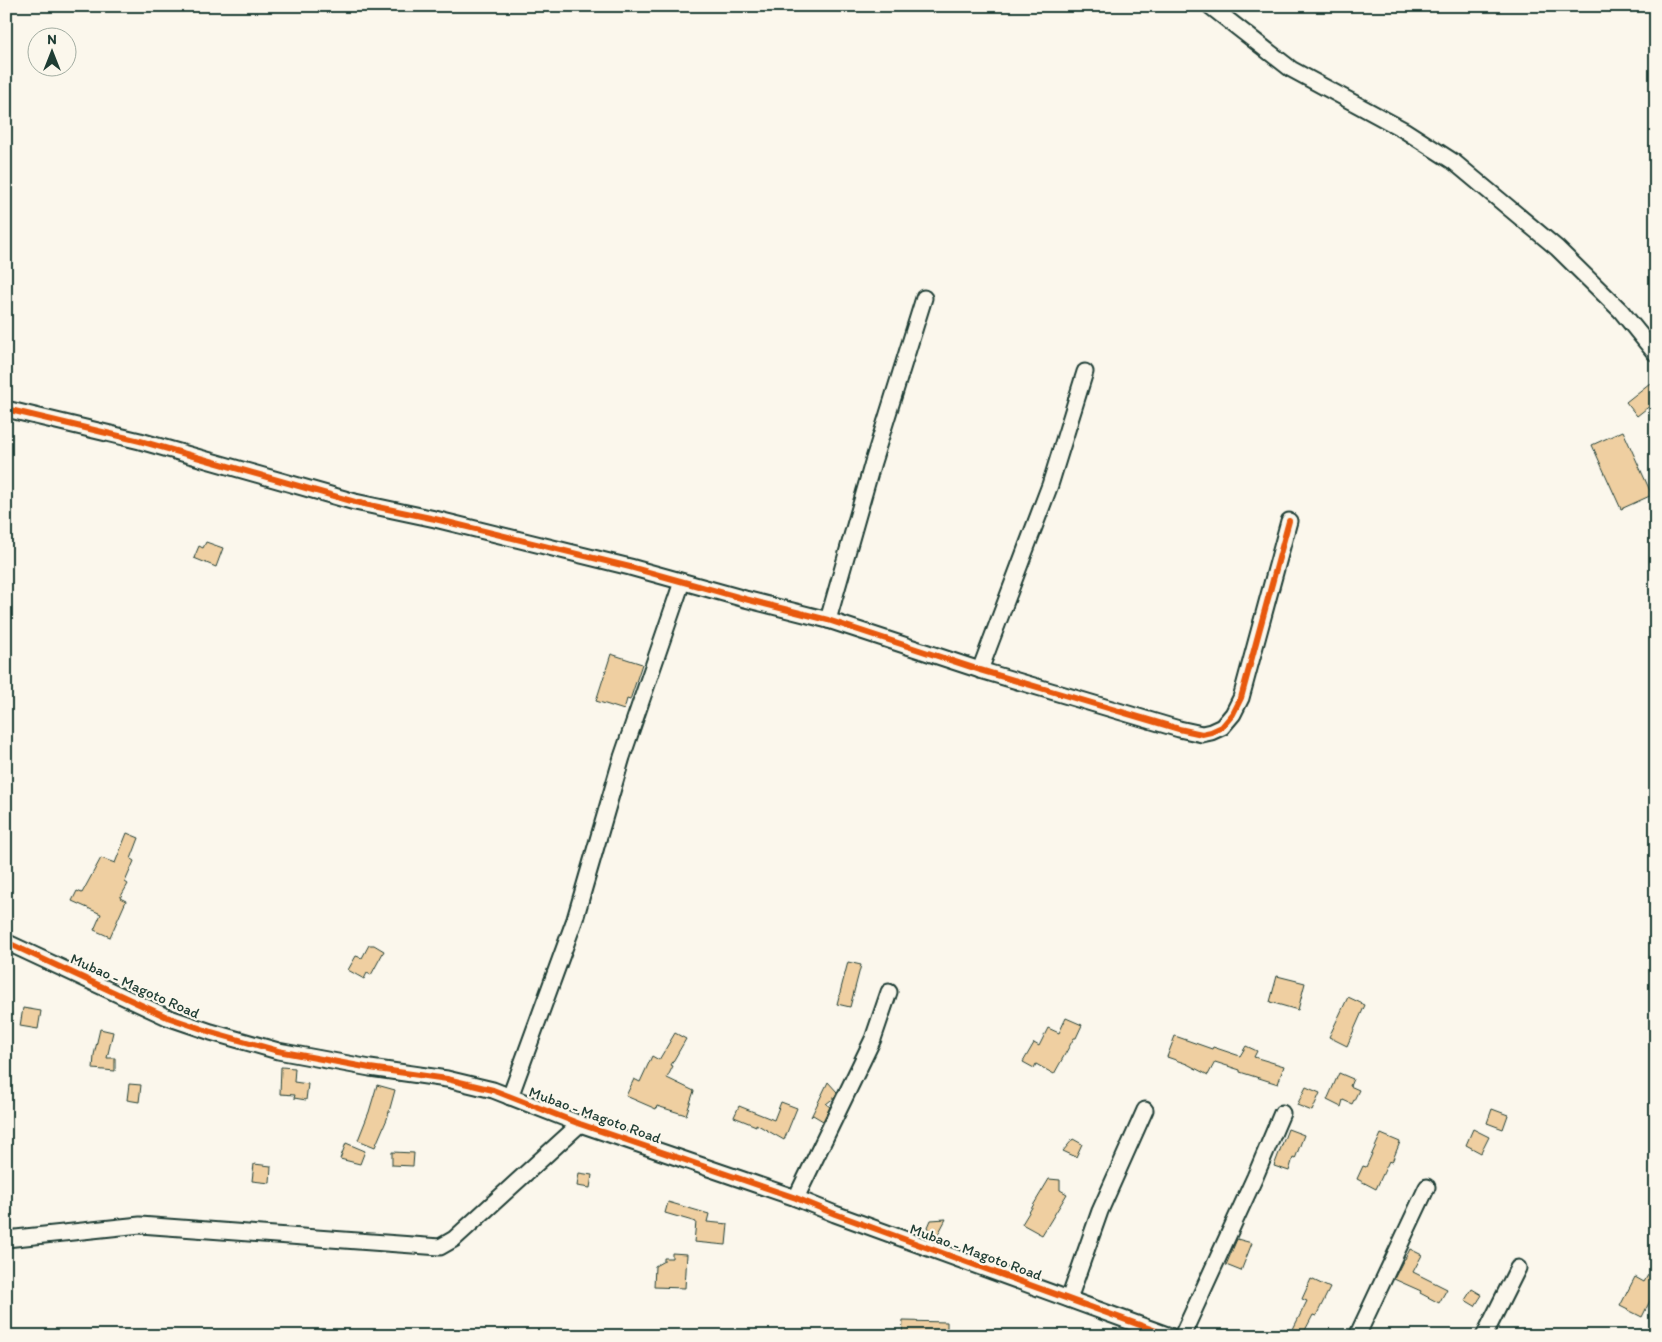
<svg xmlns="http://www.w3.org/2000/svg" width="1662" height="1342" font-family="Itim,sans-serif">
<rect width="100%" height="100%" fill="#fbf7ec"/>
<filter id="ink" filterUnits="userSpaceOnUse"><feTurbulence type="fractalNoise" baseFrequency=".02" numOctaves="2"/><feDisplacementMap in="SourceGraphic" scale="10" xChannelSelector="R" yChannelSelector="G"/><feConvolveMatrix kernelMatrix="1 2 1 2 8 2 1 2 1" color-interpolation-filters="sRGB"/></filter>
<g filter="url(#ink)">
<!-- building -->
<g fill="#efcfa1" stroke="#1f3d34">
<path d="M1650 383 1656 390V401L1637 416 1626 402Z"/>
<path d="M1623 431 1652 495 1621 509 1592 445Z"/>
<path d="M206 542 223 548 216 567 194 558 199 546 203 548Z"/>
<path d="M611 654 642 664 630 700 627 699 624 710 596 701Z"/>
<path d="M127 833 139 838 131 859 134 861 125 882 128 884 120 898 126 901 110 937 94 930 101 914 72 901 77 891 82 893 101 858 115 863Z"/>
<path d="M369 945H374L384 951 371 975 367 973 364 979 348 970 356 956 362 958Z"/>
<path d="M848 962 861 965 850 1007 837 1004Z"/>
<path d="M1277 976 1305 983 1298 1010 1270 1002Z"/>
<path d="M1348 997 1365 1005 1347 1046 1329 1037Z"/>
<path d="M23 1008 41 1011 38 1029 20 1026Z"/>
<path d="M1066 1018 1082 1025 1076 1038H1074L1054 1074 1036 1064 1034 1068 1023 1062 1034 1043 1039 1046 1048 1028 1059 1033Z"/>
<path d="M100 1029 113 1032 107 1058H115V1071L93 1069 94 1055Z"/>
<path d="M675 1033 686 1039 671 1065 673 1066 667 1078 694 1091 686 1115 657 1106 656 1109 626 1096 634 1079 640 1082 652 1056 659 1060Z"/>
<path d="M1175 1036 1212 1049 1213 1047 1240 1056 1246 1046 1257 1051 1254 1057 1284 1066 1278 1084 1240 1072V1070L1215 1062 1208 1075 1187 1064 1167 1057Z"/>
<path d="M281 1067 295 1068 294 1082 308 1084 306 1100 294 1098 295 1095 280 1094Z"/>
<path d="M1339 1073 1353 1079 1350 1086 1359 1090 1352 1104 1343 1100 1341 1107 1327 1100Z"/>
<path d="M828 1082 837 1092 835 1097 826 1104 830 1107 823 1121 813 1115 811 1117Z"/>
<path d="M129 1084 141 1085 139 1102 127 1100Z"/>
<path d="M377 1085 395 1090 387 1119 375 1147 358 1140 369 1112Z"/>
<path d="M1306 1087 1320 1093 1312 1111 1297 1105Z"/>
<path d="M781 1102 797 1108 784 1140 756 1124V1126L734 1117 739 1106 774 1120Z"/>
<path d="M1492 1109 1508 1115 1503 1129 1487 1123Z"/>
<path d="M1288 1129 1304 1135 1295 1159 1293 1158 1289 1171 1274 1166Z"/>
<path d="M1473 1129 1489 1137 1481 1153 1466 1145Z"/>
<path d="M1381 1134 1400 1142 1392 1162 1389 1161 1376 1189 1357 1179 1363 1166 1366 1167Z"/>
<path d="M1073 1139 1082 1144 1076 1157 1063 1151Z"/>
<path d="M346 1143 365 1151 360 1164 340 1159Z"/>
<path d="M392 1152 414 1153 413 1166 392 1165Z"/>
<path d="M254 1164 271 1166 270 1183 252 1181Z"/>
<path d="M579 1173 592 1175 590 1188 577 1186Z"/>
<path d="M1049 1179 1060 1180V1190L1067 1194 1042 1235 1022 1224Z"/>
<path d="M668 1202 709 1214 707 1222 728 1224 726 1245 694 1242 696 1222 665 1213Z"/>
<path d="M946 1219 936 1238 928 1227 931 1220Z"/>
<path d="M1237 1239 1252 1243 1241 1271 1226 1265Z"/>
<path d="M1410 1249 1422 1255 1413 1272 1447 1289 1439 1303 1420 1293 1421 1291 1394 1279 1404 1259H1405Z"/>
<path d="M672 1253 687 1254 685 1288 654 1287 655 1266 664 1261V1258H672Z"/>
<path d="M1648 1275 1656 1279V1289L1642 1317 1620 1306 1635 1277 1644 1282Z"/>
<path d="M1311 1279 1330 1288 1316 1316 1313 1315 1302 1336H1296L1291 1333 1307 1301 1302 1299Z"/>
<path d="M1472 1289 1482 1295 1475 1306 1465 1300Z"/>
<path d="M903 1321 947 1322V1336H902Z"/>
</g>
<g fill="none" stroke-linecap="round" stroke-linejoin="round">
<!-- minor casing -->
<g stroke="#1f3d34" stroke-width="19">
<g id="minor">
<path d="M1210 6 1291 69 1404 130 1454 162 1557 248 1621 311 1655 353"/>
<path d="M6 409 140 441 355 502 435 519 630 567 745 599 828 620 980 670 1179 729 1202 734 1211 732 1222 727 1233 714 1241 698 1289 521"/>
<path d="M828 620 873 462 924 298"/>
<path d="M980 670 1050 485 1085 372"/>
<path d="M6 942 167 1017 211 1032 278 1051 370 1068 447 1079 493 1090 580 1124 796 1198 835 1214 1170 1336"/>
<path d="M510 1097 575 919 622 757 682 582"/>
<path d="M796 1198 873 1039 889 992"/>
<path d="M6 1239 140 1225 440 1247 454 1239 580 1124"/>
<path d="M1069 1299 1100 1211 1145 1110"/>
<path d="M1182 1336 1255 1177 1282 1113"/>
<path d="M1357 1336 1427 1187"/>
<path d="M1484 1336 1518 1268"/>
</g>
</g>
<!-- minor -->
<use href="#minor" stroke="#fbf7ec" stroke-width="15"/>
<!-- cycleway casing -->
<g stroke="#fbf7ec" stroke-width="9">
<g id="cycleway">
<path d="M6 409 140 441 355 502 435 519 630 567 745 599 828 620 980 670 1179 729 1202 734 1211 732 1222 727 1233 714 1241 698 1289 521"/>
<path d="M6 942 167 1017 211 1032 278 1051 370 1068 447 1079 493 1090 580 1124 796 1198 835 1214 1170 1336"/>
</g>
</g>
<!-- cycleway -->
<use href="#cycleway" stroke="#e8590c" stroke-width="6"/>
</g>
</g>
<g text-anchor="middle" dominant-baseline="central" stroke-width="4.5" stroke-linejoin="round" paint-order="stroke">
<!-- street labels -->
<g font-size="15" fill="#1f3d34" stroke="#fbf7ec">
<text transform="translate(135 986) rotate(24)">Mubao - Magoto Road</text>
<text transform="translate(595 1115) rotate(20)">Mubao - Magoto Road</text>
<text transform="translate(976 1252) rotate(20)">Mubao - Magoto Road</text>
</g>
</g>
<!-- margin -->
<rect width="1662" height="1342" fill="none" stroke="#fbf7ec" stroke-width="25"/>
<rect x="12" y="12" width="1637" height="1317" fill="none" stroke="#1f3d34" stroke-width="2" filter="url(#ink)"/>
<!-- north arrow -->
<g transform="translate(52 52)"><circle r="24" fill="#fbf7ec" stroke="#a3ada2"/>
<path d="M0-4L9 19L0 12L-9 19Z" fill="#1f3d34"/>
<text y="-8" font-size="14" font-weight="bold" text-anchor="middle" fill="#1f3d34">N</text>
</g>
</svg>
